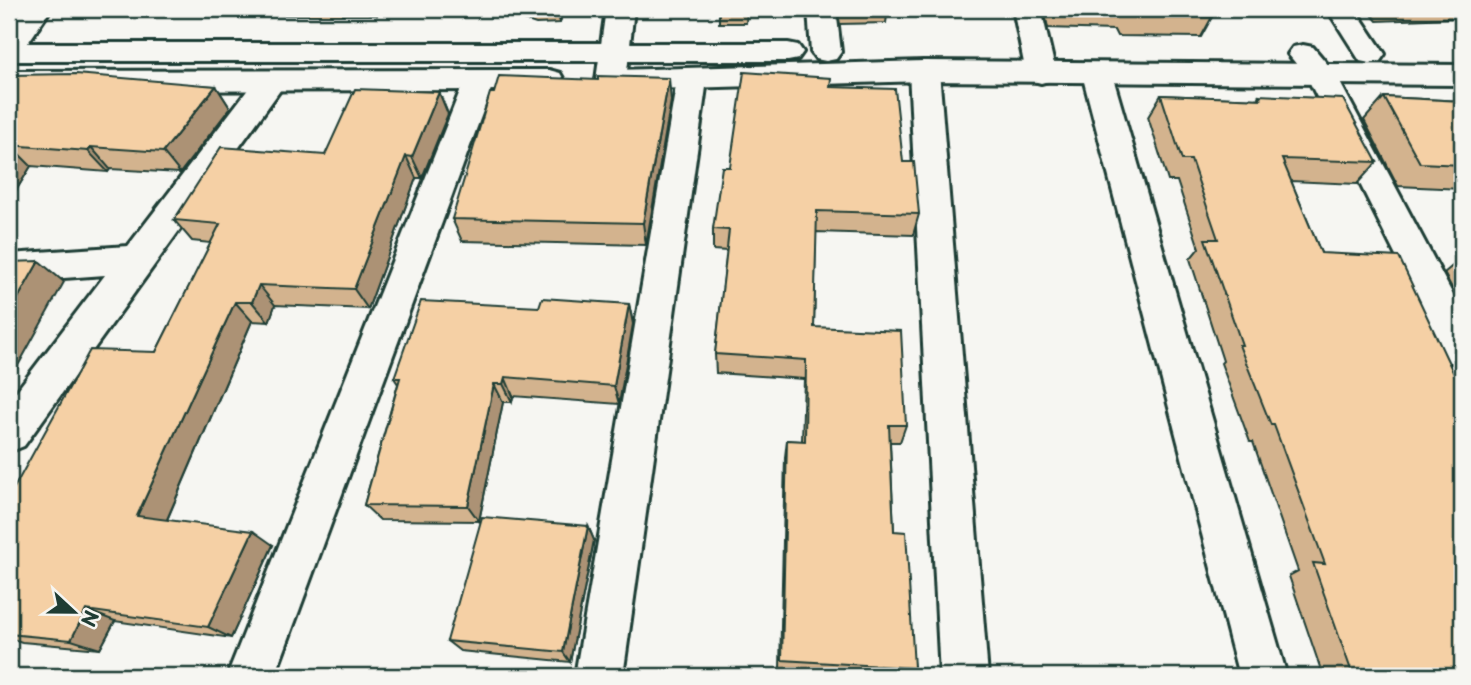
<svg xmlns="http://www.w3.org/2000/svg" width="1471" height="685" font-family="'Playpen Sans',sans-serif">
<rect width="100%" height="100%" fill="#f6f6f2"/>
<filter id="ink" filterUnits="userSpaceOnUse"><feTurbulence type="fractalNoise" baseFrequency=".0143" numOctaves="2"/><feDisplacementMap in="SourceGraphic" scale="14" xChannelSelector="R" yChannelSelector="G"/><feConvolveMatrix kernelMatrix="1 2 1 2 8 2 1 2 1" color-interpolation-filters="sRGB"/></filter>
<g filter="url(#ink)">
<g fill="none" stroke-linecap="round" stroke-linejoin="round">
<!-- street casing -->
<g stroke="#1f3d34" stroke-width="6">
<g id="street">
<path d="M23 9H51L19 56 9 58V28Z"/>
<path d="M606 9H634L626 80 622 87 611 90 600 87 596 80Z"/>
<path d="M808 9H836L841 52 836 59 826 61 816 59 811 52Z"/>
<path d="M1013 9H1041L1056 73 1052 80 1041 83 1030 80 1026 73Z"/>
<path d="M1327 9H1355L1385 54 1380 61 1370 63 1360 61Z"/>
<path d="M1303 45 1313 47 1335 73 1462 312V365L1448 361 1307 77 1288 54 1293 47Z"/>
<path d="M924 61 935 64 939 71 988 676H940L909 71 913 64Z"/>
<path d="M1097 64 1108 67 1112 74 1287 676H1239L1082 74 1086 67Z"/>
<path d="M692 70 703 73 707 80 623 676H575L677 80 681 73Z"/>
<path d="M479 71 490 74 494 81 275 676H227L464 81 468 74Z"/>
<path d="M270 72 281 75 285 82 281 89 24 446 9 452V401L105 275 9 282V254L128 246 259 75Z"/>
</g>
</g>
<!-- primary casing -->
<g stroke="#1f3d34" stroke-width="6">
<g id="primary">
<path d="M9 43H788L798 45 803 52 798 59 788 61H9Z"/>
<path d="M924 61 1462 65V85L924 81 616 90 605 87 601 80 605 73 616 70Z"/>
<path d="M549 70 560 73 564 80 560 87 549 90 9 91V71Z"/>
</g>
</g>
<!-- street -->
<use href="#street" fill="#f6f6f2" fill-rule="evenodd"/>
<!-- primary -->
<use href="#primary" fill="#f6f6f2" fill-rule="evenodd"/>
</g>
<!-- wall -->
<g fill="#d3b38e" stroke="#1f3d34" stroke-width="2">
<path d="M140 9H192L190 13 142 12Z"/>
<path d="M258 9H380L377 15H262Z"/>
<path d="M515 9H563L560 23 536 24 518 18Z"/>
<path d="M650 9H747L746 23H719V9Z"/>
<path d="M837 9H888L886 23 840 24Z"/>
<path d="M1044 9H1208L1212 17 1201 37 1117 36 1114 30 1048 28Z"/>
<path d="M1367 9H1462V27H1459L1452 18 1377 21Z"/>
<path d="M9 75 216 86 230 108 180 173 110 169 108 172 31 166 9 202Z"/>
<path d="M439 92 448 114 422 178H416L368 309 275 305 269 322 252 321 167 520 273 545 231 638 115 621 100 649 22 642 9 638V497L156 352 211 243 192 241 174 220 325 155Z"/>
<path d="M1161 95 1257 99 1259 95 1377 162 1357 184 1291 181 1321 253 1462 391V676H1323L1289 576 1298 571 1253 442H1250L1221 363 1223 361 1190 259 1199 248 1177 181H1168L1148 117Z"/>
<path d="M1384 97 1462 101V189L1398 186 1364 120Z"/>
<path d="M671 101 646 245 462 241 452 219Z"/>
<path d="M903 162 919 214 913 235 816 232 814 327 906 425 900 442H890L894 531 914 668 906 676 780 669 785 457 787 440 802 441 804 379 716 373 715 354 727 251 713 250V229L730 167Z"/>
<path d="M1462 258V307L1444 273Z"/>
<path d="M629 304 633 324 619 404 513 396 512 402H503L479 521 380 520 364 505 398 384 394 378 539 307Z"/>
<path d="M588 526 594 540 570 662 460 651 447 641Z"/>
</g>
<!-- shaded-wall -->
<g fill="#ac9274" stroke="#1f3d34" stroke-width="2">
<path d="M374 9H380L377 15Z"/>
<path d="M557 9H563L560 23Z"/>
<path d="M669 78 671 101 646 245 643 223Z"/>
<path d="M216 86 230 108 180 173 163 152Z"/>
<path d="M439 92 448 114 422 178 412 157Z"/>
<path d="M9 144 31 166 9 202Z"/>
<path d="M91 147 110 169 108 172 88 151Z"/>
<path d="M406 156 416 178 368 309 354 289Z"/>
<path d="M39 261 64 282 9 382V314Z"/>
<path d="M259 285 275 305 269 322 252 302Z"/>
<path d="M235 302 252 321 162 531 137 516Z"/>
<path d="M629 304 633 324 619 404 614 386Z"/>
<path d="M505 377 513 396 512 402 503 384Z"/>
<path d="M494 384 503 402 479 521 468 506Z"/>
<path d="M588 526 594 540 570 662 563 652Z"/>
<path d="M253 531 273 545 231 638 208 627Z"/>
<path d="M86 610 115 621 100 649 71 640Z"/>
</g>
<!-- building -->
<g fill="#f5d0a5" stroke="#1f3d34" stroke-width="2">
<path d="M1076 9H1208L1212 17 1126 16 1123 10Z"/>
<path d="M744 72 831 78 830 87 895 89 903 162H914L919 214 817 211 814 327 901 331 906 425H889L894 531 906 532 914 668 782 660 787 440 805 441 806 360 715 354 729 230 713 229 722 167H730Z"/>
<path d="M76 74 216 86 163 152 91 147 88 151 9 145V75Z"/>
<path d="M499 76 598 80V76L669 78 643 223 452 219 490 93H494Z"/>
<path d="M355 89 439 92 412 157 406 156 354 289 259 285 252 302H235L137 516 253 531 208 627 86 610 71 640 9 634V497L90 350 156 352 220 224 174 220 221 147 325 155Z"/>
<path d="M1161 95 1261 99 1259 95 1343 99 1377 162 1282 159 1321 253 1399 257 1462 391V674L1351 670 1313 563 1325 564 1274 425H1271L1239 345H1242L1205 239H1218L1191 160H1182Z"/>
<path d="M1384 97 1462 101V165L1420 163Z"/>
<path d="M39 261 9 314V262Z"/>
<path d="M542 298 629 304 614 386 505 377 503 384H494L468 506 364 505 400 378H394L421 301 539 307Z"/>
<path d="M482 517 588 526 563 652 447 641Z"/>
</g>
</g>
<!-- margin -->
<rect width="1471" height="685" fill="none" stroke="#f6f6f2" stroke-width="35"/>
<rect x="18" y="18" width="1436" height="650" fill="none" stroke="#1f3d34" stroke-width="2.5" filter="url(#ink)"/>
<!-- north arrow -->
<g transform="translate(74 612) rotate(112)" stroke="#f6f6f2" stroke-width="5" paint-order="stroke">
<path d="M0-5L12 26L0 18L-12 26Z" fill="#1f3d34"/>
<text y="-10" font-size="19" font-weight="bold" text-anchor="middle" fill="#1f3d34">N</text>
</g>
</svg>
